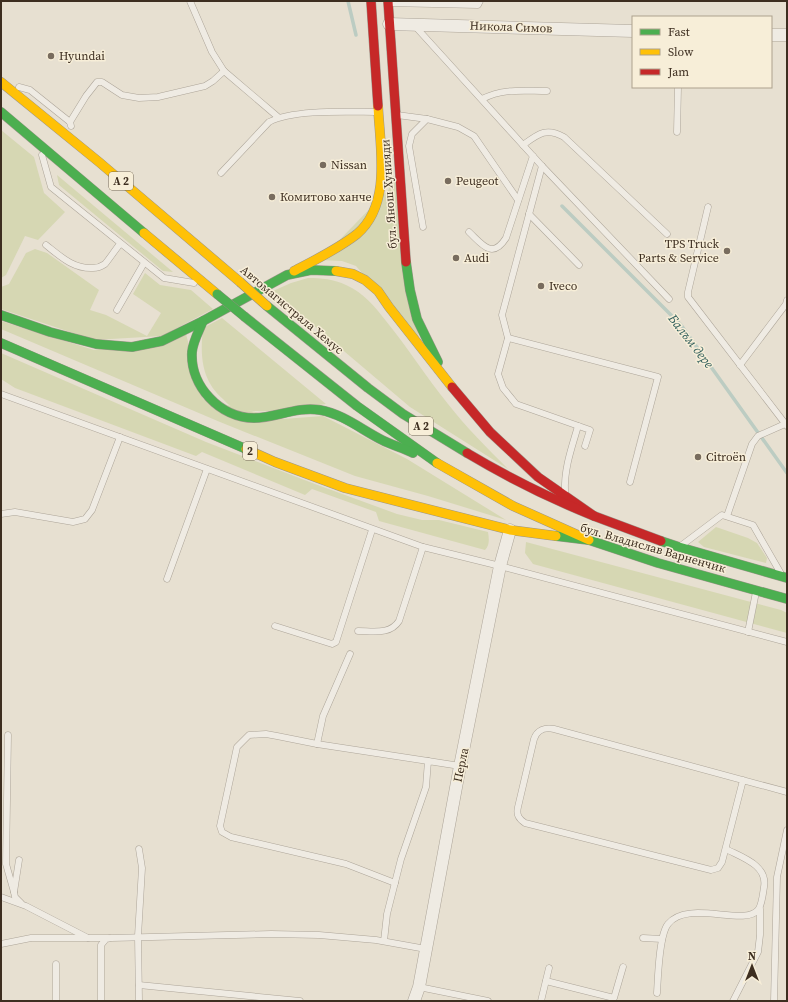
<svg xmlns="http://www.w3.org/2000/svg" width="788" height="1002" font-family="'Source Serif 4',serif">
<rect width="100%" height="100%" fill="#e7e0d1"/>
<!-- green -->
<g fill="#d6d7b3">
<path d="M1 130 34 157 44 193 65 212 38 240 25 236 6 275 1 278Z"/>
<path d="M57 175 173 272 163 271 59 185Z"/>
<path d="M390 176H394L419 338 356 266 342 261 320 260 389 189Z"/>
<path d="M35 249 47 253 99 290 90 310 106 315 147 336 161 313 133 294 145 273 160 285 191 290 213 309 162 336 94 340 1 309V287L9 284 26 253Z"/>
<path d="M308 278C321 278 334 279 346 285 364 293 375 307 386 321 408 348 426 377 448 404 466 427 487 448 508 469L410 407 273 291 291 283Z"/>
<path d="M222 318 326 404C300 407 260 416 235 408 230 407 226 402 223 399 201 380 200 355 203 328Z"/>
<path d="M1 321 94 350 186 334 203 399 283 419 323 416 407 459 506 520 428 496 355 476 220 422 1 329Z"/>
<path d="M1 353 206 442 315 484 397 514 422 520H439L488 532C489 538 490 545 485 550L379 521 376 512 312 489 305 495 202 452 196 456 15 388 1 379Z"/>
<path d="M716 527 748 538 757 543 767 558 766 563 704 547 698 542Z"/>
<path d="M526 542 781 610 787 613V633L533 564 525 553Z"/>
</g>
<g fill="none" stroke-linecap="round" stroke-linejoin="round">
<!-- stream -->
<g stroke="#bcccc2" stroke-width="3.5">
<path d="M348 1 356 35"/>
<path d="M562 206 681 325 787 473"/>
</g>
<!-- lane casing -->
<g stroke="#ada599" stroke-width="7">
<g id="lane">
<path d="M190 1 212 52 224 71 278 117"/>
<path d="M388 3 478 5 480 1"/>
<path d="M414 25 542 166 669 299"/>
<path d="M19 87 30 90 70 122 71 126"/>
<path d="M482 99C504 88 523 91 547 91"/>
<path d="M397 115 427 119"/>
<path d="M70 122 86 96 97 82H102L122 95 139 98 158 97 205 86 213 81 224 71"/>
<path d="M677 132 678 87"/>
<path d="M523 145C538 134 546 127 564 137L667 234"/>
<path d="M42 155 51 187 164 278 194 283"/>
<path d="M542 166 502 315 508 338 498 374 503 388 516 404 590 430 585 446"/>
<path d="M221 173 269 122C294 109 348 112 378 112"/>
<path d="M708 207 688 292V297L787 426"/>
<path d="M529 214 579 265"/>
<path d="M423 227 409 146 412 134 427 119 458 127 474 136 518 200"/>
<path d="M469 232C482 244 492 260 506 238L533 156"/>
<path d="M46 245C60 256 73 269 93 268 97 268 102 266 105 264 110 258 115 250 120 244"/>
<path d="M117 310 144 263"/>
<path d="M508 338 658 377 630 482"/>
<path d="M740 365 786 304 787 300"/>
<path d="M1 394 423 547 500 566 787 642"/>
<path d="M565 491C564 468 572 447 578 426"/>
<path d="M1 514 15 512 73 522 85 519 92 510 120 437"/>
<path d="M727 516 752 444 758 436 785 424"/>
<path d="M682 545 722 515 753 525 780 572"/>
<path d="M167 579 207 469"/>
<path d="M275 626 332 644 336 642 372 530"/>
<path d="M358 631C373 631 390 635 399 621L423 547"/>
<path d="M748 632 756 592"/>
<path d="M8 735 6 864 14 892"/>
<path d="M317 744 323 716 350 654"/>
<path d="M743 780 722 862 718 868 711 870 525 823C519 819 516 815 518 807L534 739C537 730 545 727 554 729L787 792"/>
<path d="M139 849 142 868 138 936 139 1001"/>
<path d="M19 860 14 892 15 897 21 903"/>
<path d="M395 883 346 864 231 837 222 832 220 826 237 747 249 735 266 734 277 736 317 744 428 761"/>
<path d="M1 897 26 906 88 938"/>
<path d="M643 938 662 939"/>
<path d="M384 941 387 914 401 859 426 787 428 761 460 766"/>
<path d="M1 944 31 938H109"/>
<path d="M56 964V1001"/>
<path d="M546 981 614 998 623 967"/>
<path d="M139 985 300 1001"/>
<path d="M419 987 488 1001"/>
<path d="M657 993C658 977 659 935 668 924 688 899 744 927 758 910 762 905 763 893 764 887 768 865 741 857 726 849"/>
<path d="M101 1001V945L106 939 111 938 271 934 319 935 376 940 426 949"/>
<path d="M541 1001 549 968"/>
<path d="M733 1001 758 952 760 935V909"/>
<path d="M774 1001 777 877 787 830"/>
</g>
</g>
<!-- street casing -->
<g stroke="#ada599" stroke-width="13">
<g id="street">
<path d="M389 24 633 31"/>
<path d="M771 35H787"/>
<path d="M414 1001 419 987 460 766 500 566 510 530"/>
</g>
</g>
<!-- fast casing -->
<g stroke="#9c958a" stroke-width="10">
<g id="fast">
<path d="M1 112 144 233"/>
<path d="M406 262 410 290 417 319 438 362"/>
<path d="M267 306 368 388 403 414 467 453"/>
<path d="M1 315 50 332 96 344 132 347 162 341 203 321 287 275 311 270 336 271"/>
<path d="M245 317 357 406 437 463"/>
<path d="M203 321C199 331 193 341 192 352 190 386 220 418 254 418 276 418 297 406 320 410 343 414 362 430 382 440 392 445 403 448 413 453"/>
<path d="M1 343 246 449"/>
<path d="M556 536 589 540 658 563 787 599"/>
<path d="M661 541 679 547 787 578"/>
</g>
</g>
<!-- slow casing -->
<g stroke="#9c958a" stroke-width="10">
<g id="slow">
<path d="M1 82 99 162 240 282"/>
<path d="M144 233 217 294"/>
<path d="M294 271C315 260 338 249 357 234 392 204 380 147 378 106"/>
<path d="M336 271 353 274 365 280 378 291 389 307 452 387"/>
<path d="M246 449 275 462 345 488 510 530 556 536"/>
<path d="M437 463 513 506 589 540"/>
</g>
</g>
<!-- jam casing -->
<g stroke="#9c958a" stroke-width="10">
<g id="jam">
<path d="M371 1 378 106"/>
<path d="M388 1 406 262"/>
<path d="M452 387 490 432 538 477 594 516 661 541"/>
<path d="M467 453C509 478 549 498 594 516"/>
</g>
</g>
<!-- lane -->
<use href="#lane" stroke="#efebe3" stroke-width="6"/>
<!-- street -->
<use href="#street" stroke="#efebe3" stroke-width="12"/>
<!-- fast -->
<use href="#fast" stroke="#4caf50" stroke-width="9"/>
<!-- slow -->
<use href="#slow" stroke="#ffc107" stroke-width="9"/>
<!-- jam -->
<use href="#jam" stroke="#c62828" stroke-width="9"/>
<!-- fast-bridge casing -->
<g stroke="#928b80" stroke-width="10" stroke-linecap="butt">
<path id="fast-bridge" d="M217 294 245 317"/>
</g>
<!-- slow-bridge casing -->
<g stroke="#928b80" stroke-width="10" stroke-linecap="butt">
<path id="slow-bridge" d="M240 282 267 306"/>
</g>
<!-- fast-bridge -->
<use href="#fast-bridge" stroke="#4caf50" stroke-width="9"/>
<!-- slow-bridge -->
<use href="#slow-bridge" stroke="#ffc107" stroke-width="9"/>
</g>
<!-- markers -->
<g fill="#786c5e" stroke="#f7eed8" stroke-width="1.5">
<circle cx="51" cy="56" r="4"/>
<circle cx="323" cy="165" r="4"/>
<circle cx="448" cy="181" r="4"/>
<circle cx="272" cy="197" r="4"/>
<circle cx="727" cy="251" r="4"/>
<circle cx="456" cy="258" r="4"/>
<circle cx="541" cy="286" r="4"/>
<circle cx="698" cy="457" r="4"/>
</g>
<g text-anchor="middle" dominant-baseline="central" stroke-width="3" stroke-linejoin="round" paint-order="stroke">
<!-- shield labels -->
<g fill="#f7eed8" stroke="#756857" stroke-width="1">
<rect x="109" y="172" width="24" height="18" rx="3"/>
<rect x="409" y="417" width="24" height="18" rx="3"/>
<rect x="243" y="442" width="14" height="18" rx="3"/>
</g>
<g font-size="11" font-weight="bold" fill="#3d2e20">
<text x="121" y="181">A 2</text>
<text x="421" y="426">A 2</text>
<text x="250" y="451">2</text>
</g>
<!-- street labels -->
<g font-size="12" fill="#3d2e20" stroke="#f7eed8">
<text transform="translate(511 27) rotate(2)">Никола Симов</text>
<text transform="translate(389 194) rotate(-94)">бул. Янош Хунияди</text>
<text transform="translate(292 310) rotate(40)">Автомагистрала Хемус</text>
<text transform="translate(653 548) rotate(16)">бул. Владислав Варненчик</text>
<text transform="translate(461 765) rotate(-78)">Перла</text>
</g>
<!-- poi labels -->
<g font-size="12" fill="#3d2e20" stroke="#f7eed8" text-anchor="start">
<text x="59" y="56">Hyundai</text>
<text x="331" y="165">Nissan</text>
<text x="456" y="181">Peugeot</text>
<text x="280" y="197">Комитово ханче</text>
<text x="719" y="244" text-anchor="end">TPS Truck<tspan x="719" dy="14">Parts &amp; Service</tspan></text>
<text x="464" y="258">Audi</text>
<text x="549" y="286">Iveco</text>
<text x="706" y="457">Citroën</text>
</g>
<!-- water labels -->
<g font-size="13" font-style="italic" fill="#2f5d5a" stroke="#f7eed8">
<text transform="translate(691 341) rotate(52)">Балъм дере</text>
</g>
</g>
<!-- border -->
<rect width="788" height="1002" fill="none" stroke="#3d2e20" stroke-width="4"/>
<!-- legend -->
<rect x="632" y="16" width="140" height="72" fill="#f7eed8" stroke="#ada18e"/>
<rect x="640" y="29" width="20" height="6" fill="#4caf50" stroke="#ada18e"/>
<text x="668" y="36" font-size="12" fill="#3d2e20">Fast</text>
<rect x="640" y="49" width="20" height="6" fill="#ffc107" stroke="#ada18e"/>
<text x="668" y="56" font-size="12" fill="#3d2e20">Slow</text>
<rect x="640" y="69" width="20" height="6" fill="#c62828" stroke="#ada18e"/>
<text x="668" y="76" font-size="12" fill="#3d2e20">Jam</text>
<!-- north arrow -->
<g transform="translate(752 966)" stroke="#f7eed8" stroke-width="3" paint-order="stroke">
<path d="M0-3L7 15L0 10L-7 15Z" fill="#3d2e20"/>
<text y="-6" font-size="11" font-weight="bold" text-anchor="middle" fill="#3d2e20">N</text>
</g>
</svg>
